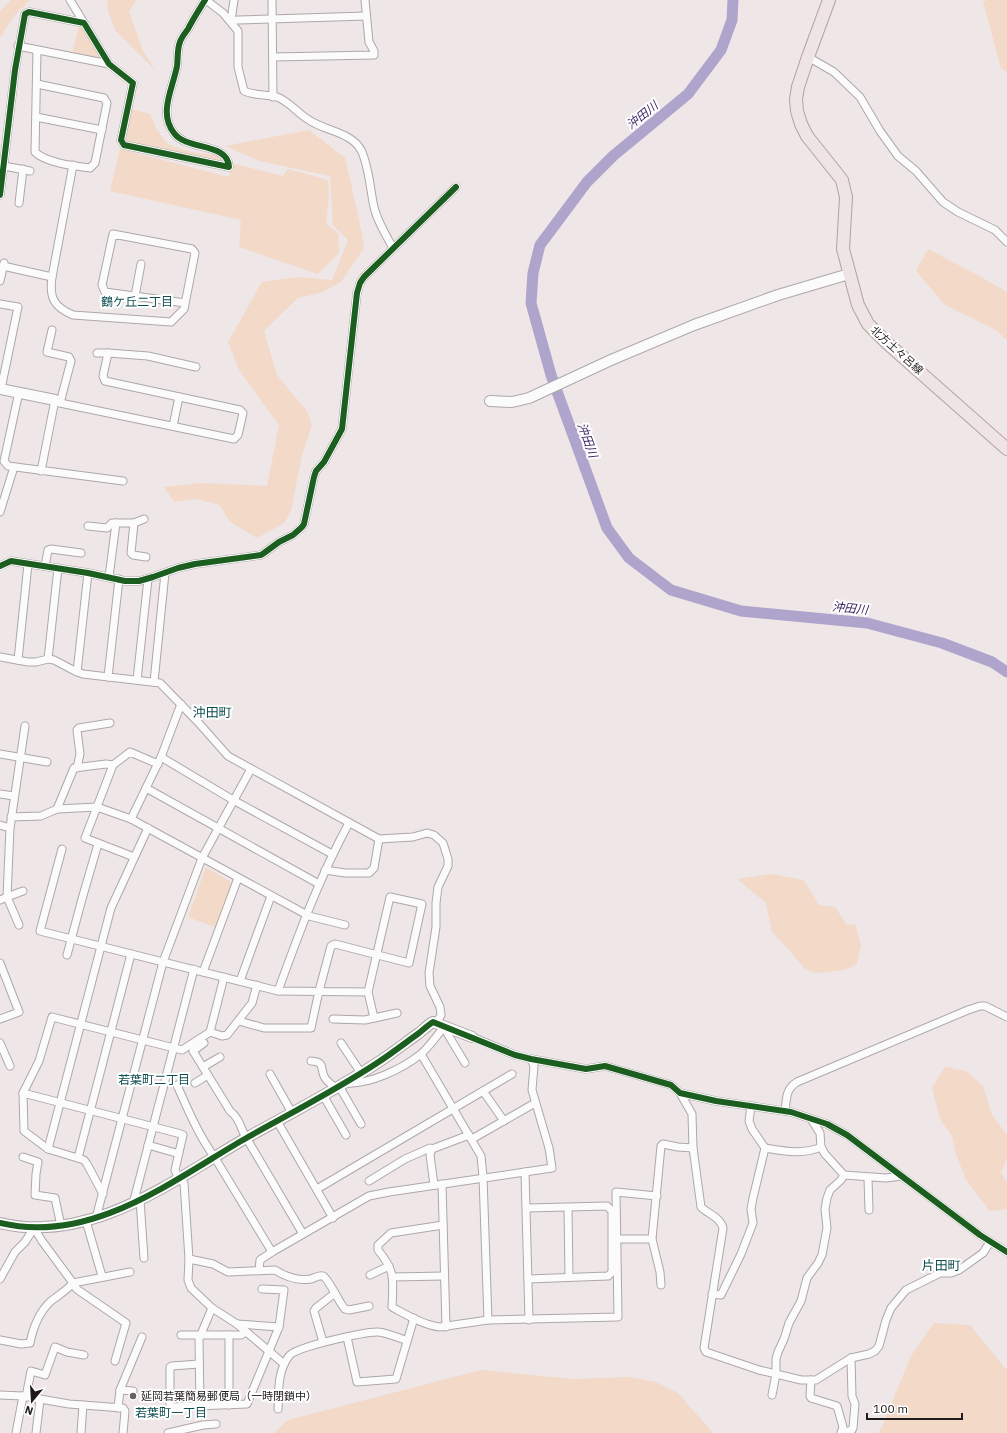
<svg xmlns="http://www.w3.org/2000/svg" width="1007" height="1433" font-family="'IBM Plex Sans','Noto Sans JP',sans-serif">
<rect width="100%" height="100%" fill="#eee6e7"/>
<!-- green -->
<g fill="#f3d9c8">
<path d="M11 0H30L14 16 0 38V12Z"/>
<path d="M108 0H136L129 12 143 51 156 71 115 30 107 8Z"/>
<path d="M987 0H1007V72L1001 68 983 2Z"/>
<path d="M79 25H81L101 58 100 60 72 54Z"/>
<path d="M131 109 150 114C154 124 162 142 172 146 184 152 208 154 221 156L226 164 127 143 124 139Z"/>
<path d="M309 130 345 158 359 219 364 248 341 282 323 292 298 298 264 331 277 375 307 411 312 425 302 455 291 511 284 523 257 538 229 521 220 505 196 499 174 502 164 487 202 483 267 486 279 425 239 370 228 342 262 282 298 277 332 280 348 240 333 225 330 176 260 161 225 146Z"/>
<path d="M120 149 229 177 231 163 283 176 288 169 328 180 329 193 326 224 338 233 339 253 318 274 239 247 241 220 110 191Z"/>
<path d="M928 249 979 276 1007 292V340L996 330 945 305 916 271Z"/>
<path d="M206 867 234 884 217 928 188 917Z"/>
<path d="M771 874 804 880 819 905 835 907 847 925 855 924 861 945 857 964 844 970 815 973 804 968 791 952 772 932 766 903 737 879Z"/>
<path d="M945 1067 966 1071 983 1086 992 1115 1007 1135V1158L1001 1172 1007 1183V1209L990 1211 966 1180 955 1151 952 1136 940 1119 932 1088Z"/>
<path d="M934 1323 970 1325 1005 1368 1007 1369V1433H878L882 1427 911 1356Z"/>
<path d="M481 1370 572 1379 629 1377 656 1382 678 1393 713 1433H274L288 1420Z"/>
</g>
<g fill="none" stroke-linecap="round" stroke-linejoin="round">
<!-- river -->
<path stroke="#afa4cc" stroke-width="11" d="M733 0 732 20 721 50 688 94 613 156 587 182 540 245 533 273 531 303 551 375 607 528 629 558 671 590 741 611 867 623 942 643 992 662 1007 672"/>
<!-- street casing -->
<g stroke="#aea7a9" stroke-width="9">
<g id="street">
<path d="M70 0 84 23"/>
<path d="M206 0 223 13 238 31V67L244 91C255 96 266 94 277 97 289 101 298 114 309 120 325 131 351 132 361 150 369 166 370 189 374 207 377 221 386 235 393 248"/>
<path d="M234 0 231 21 238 20 366 16"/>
<path d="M272 0 273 97"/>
<path d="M18 46 109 64"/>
<path d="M37 50 35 152C46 163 75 166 90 168L95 163 107 103 104 98 37 84"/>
<path d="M273 57 374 55V51L369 42 365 0"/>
<path d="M808 57 834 72 860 97 880 131 898 156 916 171 943 202 958 212 995 230 1007 242"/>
<path d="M36 117 102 130"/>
<path d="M4 166 30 171"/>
<path d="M0 195 15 70 25 14 29 12 84 23 109 64 133 83 121 140 124 145 229 167C228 142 187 151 174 133 158 113 173 88 177 66 178 59 177 49 180 42 181 38 185 33 188 29 193 19 199 10 205 0"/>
<path d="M19 203 23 169"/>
<path d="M3 266 52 277 73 165"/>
<path d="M52 277C49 298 54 307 73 315L171 322 184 309 195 253 192 249 113 234 102 285 105 292 185 303"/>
<path d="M0 281 4 263"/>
<path d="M135 296 141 264"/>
<path d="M0 304 18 307 1 389"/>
<path d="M52 330 47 352 69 357 71 361 60 403"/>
<path d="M97 353H108"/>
<path d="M19 392 4 461 8 466 123 481"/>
<path d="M173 426 179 397"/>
<path d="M41 471 55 400 60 403 234 439 238 435 243 413 240 410 105 381 103 376 108 353 148 356 196 367"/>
<path d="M0 512 14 467"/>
<path d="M134 523 144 519"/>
<path d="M88 526 107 528 112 523H116"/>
<path d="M0 566 11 561 88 573 125 581H139L153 577 178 568 195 564 261 555 264 553 279 542 293 535 302 527 304 524 314 477 316 471 324 462 342 429 357 293 360 283 364 277 456 187"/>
<path d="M45 566 48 550 51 549 81 553"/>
<path d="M109 577 116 523H134L131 553 133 555 146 557"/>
<path d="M0 657 28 662H36L48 659 54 660 73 670 83 674 160 683 197 721 228 756 379 839 413 837 427 833 434 835 443 843 448 859V866L438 887 436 903V927L429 973 430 986 440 1007 441 1015 437 1022"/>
<path d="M48 659 58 568"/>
<path d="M18 660 28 564"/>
<path d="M77 672 88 573"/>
<path d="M108 677 119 579"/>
<path d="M137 680 148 579"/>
<path d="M154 682 165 573"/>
<path d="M0 754 47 762"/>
<path d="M161 757 233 800 332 854"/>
<path d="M113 765 85 838 134 857"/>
<path d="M77 768 80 754 77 730 79 728 110 723"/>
<path d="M146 788 319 884"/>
<path d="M0 794 14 796"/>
<path d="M57 809 74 768 106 764 113 765 130 752 158 764"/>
<path d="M11 817 41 816 57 809 97 807 131 819 309 916 345 925"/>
<path d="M131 819 161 757 181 704"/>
<path d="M0 825 10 828 7 897 0 900"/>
<path d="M10 828 25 726"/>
<path d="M62 849 40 931 278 991 368 992 390 897 422 904 409 963 335 944 331 946 319 991 311 1028H264L239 1021"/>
<path d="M325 870 345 873H369L374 868 379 839"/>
<path d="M19 925 7 897 23 891"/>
<path d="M67 955 82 899 98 844"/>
<path d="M0 963 19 1012 0 1019"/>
<path d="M203 972 238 878"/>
<path d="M240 981 271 896"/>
<path d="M278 991C299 933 320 876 349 823"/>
<path d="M368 992 374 1018"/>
<path d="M333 1019 365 1020 397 1013"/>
<path d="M445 1026 447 1033 465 1063"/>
<path d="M210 1032 224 977"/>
<path d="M472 1037 515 1055 531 1059 586 1069 605 1066 671 1085 680 1093 716 1101 791 1112 827 1124 847 1135 980 1235 1007 1252"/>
<path d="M0 1043 10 1066"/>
<path d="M204 1043 193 1051 230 1111C238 1117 240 1125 244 1134L303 1234"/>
<path d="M341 1043 361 1073"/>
<path d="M421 1054 481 1156 483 1177 488 1320"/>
<path d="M311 1061C325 1062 320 1067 324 1076 326 1081 332 1085 336 1088"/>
<path d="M203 1067 220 1057"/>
<path d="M270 1074 292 1113"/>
<path d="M195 1083 208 1075"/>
<path d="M345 1083C369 1085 402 1069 421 1054 430 1046 437 1035 445 1026"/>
<path d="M177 1085C188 1110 199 1136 215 1158L272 1252"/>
<path d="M339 1086 361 1124"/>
<path d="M483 1091 504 1121"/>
<path d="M23 1093 181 1134 183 1135 175 1170 179 1179 184 1183 189 1259 188 1280 191 1288 212 1308 237 1324 284 1364"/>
<path d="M680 1093 692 1114 693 1148 701 1207C708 1214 720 1217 723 1228L704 1348 706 1352 759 1370 801 1380H816L851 1358 869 1354 875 1351 879 1346 886 1320 891 1308 906 1290 940 1273H951L959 1270 983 1253 990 1242"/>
<path d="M323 1095 346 1135"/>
<path d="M785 1111C787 1098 785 1090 797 1082L968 1010 980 1006H985L1007 1017"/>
<path d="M277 1121 333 1218"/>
<path d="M472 1139 535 1103"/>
<path d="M148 1145 176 1153"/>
<path d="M765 1148C784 1151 803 1155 821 1147"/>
<path d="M48 1149 111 908 148 828"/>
<path d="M23 1157 38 1162 36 1174 35 1195 55 1198 61 1226"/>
<path d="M78 1158 131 954"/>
<path d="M525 1172 529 1320"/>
<path d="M844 1175 886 1178 901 1176"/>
<path d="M868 1178 869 1210"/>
<path d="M369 1181 405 1159 430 1148 432 1149"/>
<path d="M442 1184 446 1327"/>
<path d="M434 1185 430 1155 432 1149 469 1135"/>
<path d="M317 1189 512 1074"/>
<path d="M103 1194 87 1164 84 1160 48 1149 24 1131 23 1093 39 1061 52 1017 182 1050 210 1032 222 1036 227 1035 252 1003 257 985"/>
<path d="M140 1200 144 1258"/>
<path d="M133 1204 194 969"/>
<path d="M527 1208 607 1206 612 1211V1272L608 1276 528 1279"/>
<path d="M568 1208 569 1277"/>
<path d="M96 1218 163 962 202 858 251 769"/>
<path d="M86 1221 102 1276"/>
<path d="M443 1225 391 1233 378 1245V1250C396 1272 393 1280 392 1307 407 1315 423 1325 440 1327L488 1320 618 1317 616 1192 657 1196"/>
<path d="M617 1239H652L660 1272 661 1285"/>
<path d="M652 1239 661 1146 663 1144 678 1147 693 1148"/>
<path d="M189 1259 213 1264 228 1272 275 1270C286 1277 298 1281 311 1279 314 1278 319 1275 323 1276 329 1279 339 1303 345 1309L349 1310 369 1306"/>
<path d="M259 1270 260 1260 272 1252 369 1196 389 1192 552 1168 549 1148 532 1090 534 1066 531 1059"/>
<path d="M370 1275 389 1266"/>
<path d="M393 1277 444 1276"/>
<path d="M0 1279 15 1252 25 1242 34 1228 42 1241 73 1283 130 1272"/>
<path d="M712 1294 721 1295 741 1254 753 1223 751 1209 753 1198 765 1148 752 1129 749 1121 751 1106"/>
<path d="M237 1324 279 1327"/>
<path d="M181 1335H241L246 1332"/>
<path d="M347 1337 357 1382 396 1379 414 1318"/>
<path d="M0 1340 21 1344 30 1343C33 1328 39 1312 51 1301 59 1295 67 1290 73 1283L74 1286 78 1290 126 1323 115 1361"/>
<path d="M323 1342 314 1311 316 1308 335 1293"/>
<path d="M199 1364 172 1366 170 1367V1407L247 1404 279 1327 284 1290 262 1289"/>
<path d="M811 1380 810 1396 811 1398 837 1406 843 1427 841 1433"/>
<path d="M120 1390 133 1391"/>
<path d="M0 1395 23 1396 69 1404 123 1408 125 1411 123 1433"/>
<path d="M772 1395 776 1374V1359L778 1352 784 1339 789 1323 801 1301 807 1278 818 1263 822 1255 827 1228 825 1209 827 1198 830 1190 841 1180 844 1175 825 1154 821 1147 820 1133 811 1119"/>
<path d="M26 1397 31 1371 45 1375 55 1347 67 1352 84 1355"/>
<path d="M229 1405V1335"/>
<path d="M200 1406 199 1339 212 1308"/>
<path d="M118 1408 120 1390 142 1337"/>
<path d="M278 1409C279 1391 277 1372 289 1356 295 1347 364 1332 377 1332 386 1332 398 1338 406 1340"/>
<path d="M16 1433 23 1396"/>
<path d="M36 1433 40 1400"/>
<path d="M81 1433 83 1405"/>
<path d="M168 1433 203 1425 216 1424"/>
<path d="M841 1433 852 1430 853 1428 855 1404 852 1396 851 1358"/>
</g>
</g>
<!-- secondary casing -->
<g stroke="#aea7a9" stroke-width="12">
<g id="secondary">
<path d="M0 389 55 400"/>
<path d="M490 401 512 402 529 398 611 360 694 325 778 295 849 274"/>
<path d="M0 1223C92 1245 173 1180 248 1137 291 1113 336 1090 377 1063 391 1054 405 1043 419 1033 424 1029 428 1025 433 1022L472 1037"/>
</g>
</g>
<!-- primary casing -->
<g stroke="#b4a1a0" stroke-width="14">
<path id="primary" d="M829 0 808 57 798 87 796 99 797 111 801 124 807 136 842 180 846 197 843 249 858 305 868 324 887 343 1007 449"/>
</g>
<!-- street -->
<use href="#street" stroke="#fcfbfb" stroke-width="7"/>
<!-- secondary -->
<use href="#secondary" stroke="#fcfbfb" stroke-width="10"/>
<!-- primary -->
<use href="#primary" stroke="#efe4e4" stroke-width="12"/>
<!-- cycleway casing -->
<g stroke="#fff" stroke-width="8">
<g id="cycleway">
<path d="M0 195 15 70 25 14 29 12 84 23 109 64 133 83 121 140 124 145 229 167C228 142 187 151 174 133 158 113 173 88 177 66 178 59 177 49 180 42 181 38 185 33 188 29 193 19 199 10 205 0"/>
<path d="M0 566 11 561 88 573 125 581H139L153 577 178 568 195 564 261 555 264 553 279 542 293 535 302 527 304 524 314 477 316 471 324 462 342 429 357 293 360 283 364 277 456 187"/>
<path d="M0 1223C92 1245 173 1180 248 1137 291 1113 336 1090 377 1063 391 1054 405 1043 419 1033 424 1029 428 1025 433 1022L515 1055 531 1059 586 1069 605 1066 671 1085 680 1093 716 1101 791 1112 827 1124 847 1135 980 1235 1007 1252"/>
</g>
</g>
<!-- cycleway -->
<use href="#cycleway" stroke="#1b5e20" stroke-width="6"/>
</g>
<!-- markers -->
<circle fill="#676162" stroke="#fff" stroke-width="1.5" cx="133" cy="1396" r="4"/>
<g text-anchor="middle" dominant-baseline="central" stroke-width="4" stroke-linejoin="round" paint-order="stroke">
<!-- street labels -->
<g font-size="11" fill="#1f1a1b" stroke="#fff">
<text transform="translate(897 350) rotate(42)">北方土々呂線</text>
</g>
<!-- poi labels -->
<g font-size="11" fill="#1f1a1b" stroke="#fff" text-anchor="start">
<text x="141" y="1396">延岡若葉簡易郵便局（一時閉鎖中）</text>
</g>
<!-- water labels -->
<g font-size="12" font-style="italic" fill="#341e61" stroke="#fff">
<text transform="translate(642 115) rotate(-39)">沖田川</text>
<text transform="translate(588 440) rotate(70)">沖田川</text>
<text transform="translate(850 608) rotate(6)">沖田川</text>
</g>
<!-- neighbourhood labels -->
<g font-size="12" fill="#0e4d50" stroke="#fff">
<text x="137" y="301">鶴ケ丘二丁目</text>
<text x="154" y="1079">若葉町二丁目</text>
<text x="171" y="1412">若葉町一丁目</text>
</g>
<!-- quarter labels -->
<g font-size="13" fill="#0e4d50" stroke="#fff">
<text x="212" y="712">沖田町</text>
<text x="941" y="1265">片田町</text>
</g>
</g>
<!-- north arrow -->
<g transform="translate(32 1401) rotate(198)" stroke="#ffffff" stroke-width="3" paint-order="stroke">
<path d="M0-3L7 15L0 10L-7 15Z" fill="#1f1a1b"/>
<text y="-6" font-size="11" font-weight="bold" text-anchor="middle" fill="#1f1a1b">N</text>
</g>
<!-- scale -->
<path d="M867 1413v6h95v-6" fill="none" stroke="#1f1a1b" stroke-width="2"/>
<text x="873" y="1413" font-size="12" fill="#1f1a1b" stroke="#ffffff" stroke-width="3" paint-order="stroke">100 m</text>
</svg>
